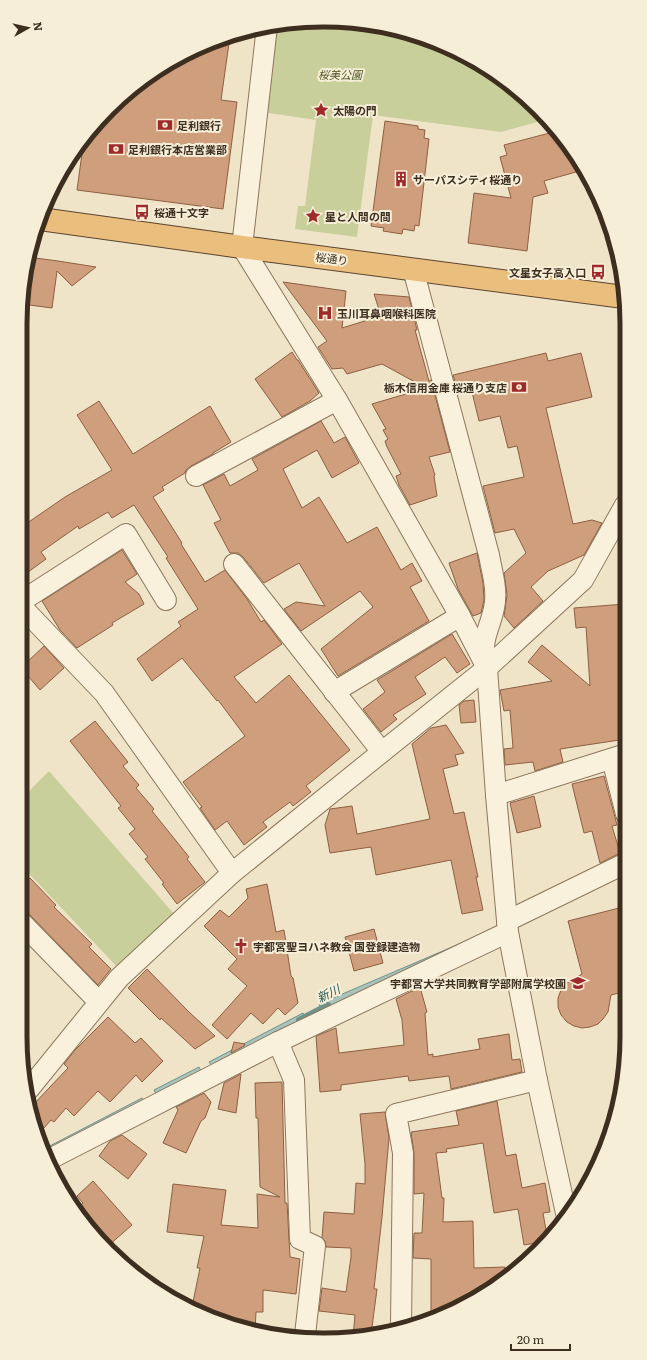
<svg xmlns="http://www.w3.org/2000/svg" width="647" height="1360" font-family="Literata,'Noto Sans JP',serif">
<rect width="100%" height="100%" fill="#f0e4c8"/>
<!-- green -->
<g fill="#c9cf9b">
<path d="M324 20 383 26 440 43 508 83 545 120 501 132 373 115 357 237 295 229 298 206H305L316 120 262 112 273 25Z"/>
<path d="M49 771 175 915 119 969 20 864V800Z"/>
</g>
<!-- water -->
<g fill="#a9c4bc" stroke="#6f938a">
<path d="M494 929 322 1011 319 1004Z"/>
<path d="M303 1013 307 1018 213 1067 209 1062Z"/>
<path d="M199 1067 202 1073 157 1096 154 1090Z"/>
<path d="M142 1098 144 1103 47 1154 44 1149Z"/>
</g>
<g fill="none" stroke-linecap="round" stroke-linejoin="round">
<!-- stream -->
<path stroke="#6f938a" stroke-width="6" d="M299 1020 328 1005"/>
</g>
<!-- building -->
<g fill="#cf9f7d" stroke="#8d5f41">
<path d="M215 41 229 43 221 100 237 102 223 209 77 190 84 139 109 109 155 71 208 43Z"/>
<path d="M385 121 418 126V129L425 130 424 138 429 139 419 226 415 225 414 231 403 229 402 234 383 231 384 228 371 226Z"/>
<path d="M557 131 564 139 583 170 544 181 548 193 533 197 527 251 468 243 474 193 511 198 500 157 507 155 504 145Z"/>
<path d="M28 257 58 261 96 267 72 286 57 271 52 308 22 304 26 264Z"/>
<path d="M283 282 346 291 342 328 381 316 374 294 409 297 417 330H415L429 381 431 380 450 452 429 457 435 475 434 476 437 496 410 505 399 485 396 476 401 474 387 447 385 441 388 439 383 430 386 429 372 404 426 388 382 364 347 374 343 368 332 369 318 347 327 341Z"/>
<path d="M292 352 297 360H298L319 393 310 401 282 417 255 379Z"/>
<path d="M546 353 548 361 581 353 592 397 546 408 573 524 592 520 602 523 584 555 548 571 531 587 543 601 514 628 504 616 507 595 504 573 526 553 514 529 495 533 483 486 524 477 517 446 508 448 500 416 479 421 471 388 458 392 453 375Z"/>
<path d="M99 401 133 454 210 406 231 442 213 453V454L191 466 186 470 185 473 162 487 164 490 153 497 182 543 181 544 205 582 225 570 247 599 261 622 264 620 282 644 234 677 256 703 289 675 350 750 306 786 311 792 293 806 290 802 263 822 267 827 244 845 227 821 215 830 200 808 202 807 183 782 245 736 218 700 217 701 182 658 152 681 137 659 181 626 178 622 198 609 166 558 168 557 134 505 112 518 108 512 79 529 78 526 41 552 46 559 20 578V528L65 497 112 470 77 415Z"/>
<path d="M321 421 334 443 345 437 359 463 332 478 317 450 283 469 302 508 319 497 347 543 377 527 401 570 412 563 422 581 410 587 429 621 338 676 321 649 373 607 360 591 301 631 284 609 296 602 325 606 299 563 264 583 243 557 238 553H230L214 523 221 520 203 485 224 474 230 486 258 470 252 459Z"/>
<path d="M122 550 137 574 125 582 139 594 144 604 112 623 113 625 77 648 60 630 42 601Z"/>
<path d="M477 553 483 583 484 600 481 613 473 616 458 589 449 563Z"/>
<path d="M625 604 626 739 560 749 563 762 535 771 533 762 505 765 504 749 513 748 510 710 504 711 500 690 552 681 528 662 542 645 590 686 586 627 576 628 574 608Z"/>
<path d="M452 634 470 664 457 673 445 657 415 677 426 694 393 715 397 719 381 732 363 709 385 692 377 680Z"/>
<path d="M44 646 64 668 40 690 28 676 25 664Z"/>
<path d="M474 700 476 722 461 723 459 705 464 701Z"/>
<path d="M95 721 128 762 123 766 139 785 136 788 154 809 152 811 189 857 187 859 205 882 177 904 162 884 164 883 145 859 148 857 129 834 135 829 118 808 121 806 70 741Z"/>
<path d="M446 725 464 753 455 755 458 765 443 769 454 814 464 812 478 877H476L483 910 462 914 451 860 376 875 371 847 330 853 325 825 330 809 352 806 357 834 430 819 412 744 431 728Z"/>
<path d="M604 776 617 825 612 826 620 853 600 863 592 831 584 833 572 784Z"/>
<path d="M534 796 541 827 517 833 510 803Z"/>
<path d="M30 878 56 905 54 907 92 944 89 947 111 969 98 985 28 913 23 910H20V887Z"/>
<path d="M267 884 276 932 284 930 291 976 293 978 298 1003 285 1015 278 1008 263 1024 251 1013 227 1039 212 1025 247 986 228 969 237 959 204 926 220 910 229 917 248 898 246 889Z"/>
<path d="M627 906V991L611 995 608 1012 603 1019 598 1024 590 1027 582 1028 574 1026 567 1022 561 1015 558 1007V998L561 990 567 983 582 974 568 921Z"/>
<path d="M374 929 383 963 354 971 345 937Z"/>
<path d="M147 969 189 1012 215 1036 195 1049 161 1018 160 1020 128 988Z"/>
<path d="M420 987 427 1012 425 1013 428 1055 433 1054V1057L480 1049 478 1039 509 1034 512 1060 520 1059 522 1072 451 1089 449 1076 409 1081 408 1076 341 1085V1090L320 1092 316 1036 336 1028 339 1053 404 1045 402 1020 396 999Z"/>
<path d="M108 1017 135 1043 141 1038 163 1061 142 1082 136 1075 110 1102 98 1091 74 1116 66 1108 54 1122 51 1120 37 1136 32 1106 68 1068 64 1064 75 1050Z"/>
<path d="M234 1042 245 1044 244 1046 231 1053Z"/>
<path d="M241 1074 236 1113 218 1109 224 1083Z"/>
<path d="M282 1082 285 1203H287L290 1257 300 1259 296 1294 263 1290V1312H256L255 1331 192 1307 200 1268H197L204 1236 167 1232 173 1184 226 1190 221 1225 258 1228 257 1194 280 1197 260 1187 258 1118H256L255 1083Z"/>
<path d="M204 1093 211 1102 205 1118 201 1121 186 1153 163 1143 178 1110 176 1107Z"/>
<path d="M497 1101 506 1156 516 1154 522 1188 545 1183 550 1212 543 1213 548 1241 524 1245 518 1209 494 1213 483 1143 446 1149 447 1152 436 1153 442 1198H444L443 1222 473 1221 474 1268 505 1267V1279L458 1309 431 1317V1259L413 1258 414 1233H422L424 1193 414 1194V1153L411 1132 459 1125 456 1111Z"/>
<path d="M385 1112 389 1138 382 1217 374 1289H377L371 1335 363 1337H353L355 1315 319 1311 322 1288 346 1292 351 1257V1248L326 1247 325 1241 322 1238 324 1212 354 1214 356 1183 365 1184V1164L360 1114Z"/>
<path d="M122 1135 147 1154 128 1179 99 1156 110 1141Z"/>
<path d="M93 1181 132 1225 108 1246 101 1238 99 1239 83 1221 77 1210 83 1203 77 1196Z"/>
</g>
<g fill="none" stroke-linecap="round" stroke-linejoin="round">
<!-- minor casing -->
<g stroke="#8d765c" stroke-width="22">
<g id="minor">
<path d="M267 26 242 247 337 400 460 616 487 668 496 795 508 932 537 1080 566 1213"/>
<path d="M413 269 489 555C492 572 498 591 494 608 490 629 480 639 486 662"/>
<path d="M196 476 337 400"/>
<path d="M234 564 382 752"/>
<path d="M20 602 126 534 166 600"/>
<path d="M20 605 104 693 232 873"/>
<path d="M334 692 460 616"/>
<path d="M612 759 626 814"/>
<path d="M496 795 626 754"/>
<path d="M20 921 99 1002"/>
<path d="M507 921 626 863"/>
<path d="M278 1042 294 1080 300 1239 315 1246 305 1335"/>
<path d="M29 1089 119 978 232 873 382 752 487 668 583 580 625 505"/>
<path d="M50 1159 278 1042 508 932"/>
<path d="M401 1326 403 1153 396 1114 537 1080"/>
</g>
</g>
<!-- trunk casing -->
<g stroke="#5b4430" stroke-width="24">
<path id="trunk" d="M40 219 242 247 624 297"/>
</g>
<!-- minor -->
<use href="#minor" stroke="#faf1dc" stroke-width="20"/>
<!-- trunk -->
<use href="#trunk" stroke="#eabe7c" stroke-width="22"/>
</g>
<!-- icons -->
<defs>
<g id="sight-bare" transform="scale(1.2)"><path d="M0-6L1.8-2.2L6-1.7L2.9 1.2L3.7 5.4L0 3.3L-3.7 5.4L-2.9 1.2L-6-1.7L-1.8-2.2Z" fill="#9e2a2b" stroke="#f7eed8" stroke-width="2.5" paint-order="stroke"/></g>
<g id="bank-bare" transform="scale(1.2)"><path d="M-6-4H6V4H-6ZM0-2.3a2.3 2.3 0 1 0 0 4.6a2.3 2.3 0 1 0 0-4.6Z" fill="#9e2a2b" stroke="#f7eed8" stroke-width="2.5" paint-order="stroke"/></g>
<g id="building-bare" transform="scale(1.2)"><path d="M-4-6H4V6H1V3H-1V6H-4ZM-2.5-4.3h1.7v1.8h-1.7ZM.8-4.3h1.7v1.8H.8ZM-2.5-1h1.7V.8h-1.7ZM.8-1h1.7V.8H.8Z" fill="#9e2a2b" stroke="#f7eed8" stroke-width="2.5" paint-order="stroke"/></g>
<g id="bus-bare" transform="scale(1.2)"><path d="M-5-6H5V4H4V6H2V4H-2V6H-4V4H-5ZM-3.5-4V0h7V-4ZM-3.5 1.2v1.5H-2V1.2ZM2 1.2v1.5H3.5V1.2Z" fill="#9e2a2b" stroke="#f7eed8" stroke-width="2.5" paint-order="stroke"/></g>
<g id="hospital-bare" transform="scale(1.2)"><path d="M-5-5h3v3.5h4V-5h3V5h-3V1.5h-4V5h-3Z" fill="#9e2a2b" stroke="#f7eed8" stroke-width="2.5" paint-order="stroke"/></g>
<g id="church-bare" transform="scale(1.2)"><path d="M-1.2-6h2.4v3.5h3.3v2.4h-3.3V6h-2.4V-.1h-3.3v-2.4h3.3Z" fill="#9e2a2b" stroke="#f7eed8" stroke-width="2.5" paint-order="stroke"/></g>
<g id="school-bare" transform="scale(1.2)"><path d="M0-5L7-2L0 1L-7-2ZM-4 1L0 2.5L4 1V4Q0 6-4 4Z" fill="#9e2a2b" stroke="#f7eed8" stroke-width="2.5" paint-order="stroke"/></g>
</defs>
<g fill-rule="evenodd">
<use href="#sight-bare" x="321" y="110"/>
<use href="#bank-bare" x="165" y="125"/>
<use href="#bank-bare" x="116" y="149"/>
<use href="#building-bare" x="401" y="179"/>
<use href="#bus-bare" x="142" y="212"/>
<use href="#sight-bare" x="313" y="216"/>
<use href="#bus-bare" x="598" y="272"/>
<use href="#hospital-bare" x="325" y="313"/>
<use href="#bank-bare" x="519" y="387"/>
<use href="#church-bare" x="241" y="946"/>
<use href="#school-bare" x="578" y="983"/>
</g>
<g text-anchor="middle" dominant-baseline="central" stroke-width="4" stroke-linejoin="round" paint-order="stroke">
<!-- park labels -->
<g font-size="11" font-style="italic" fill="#4d5a26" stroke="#f7eed8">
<text x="340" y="74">桜美公園</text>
</g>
<!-- poi labels -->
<g font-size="11" font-weight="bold" fill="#3d2e20" stroke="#f7eed8" text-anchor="start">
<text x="333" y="110">太陽の門</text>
<text x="177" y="125">足利銀行</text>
<text x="128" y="149">足利銀行本店営業部</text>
<text x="413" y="179">サーパスシティ桜通り</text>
<text x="154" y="212">桜通十文字</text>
<text x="325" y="216">星と人間の間</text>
<text x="586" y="272" text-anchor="end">文星女子高入口</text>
<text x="337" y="313">玉川耳鼻咽喉科医院</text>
<text x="507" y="387" text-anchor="end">栃木信用金庫 桜通り支店</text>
<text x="253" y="946">宇都宮聖ヨハネ教会 国登録建造物</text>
<text x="566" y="983" text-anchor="end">宇都宮大学共同教育学部附属学校園</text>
</g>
<!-- street labels -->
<g font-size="11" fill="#3d2e20" stroke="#f7eed8">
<text transform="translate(332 258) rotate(7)">桜通り</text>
</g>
<!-- water labels -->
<g font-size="12" font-style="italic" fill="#2f5d5a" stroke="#f7eed8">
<text transform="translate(328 993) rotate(-26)">新川</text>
</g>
</g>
<!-- crop -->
<path d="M0 0H647V1360H0ZM323 27H324A296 296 0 0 1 620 323V1037A296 296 0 0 1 324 1333H323A296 296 0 0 1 27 1037V323A296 296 0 0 1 323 27Z" fill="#f7eed8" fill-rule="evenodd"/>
<path fill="none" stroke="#3d2e20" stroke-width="5" d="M323 27H324A296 296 0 0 1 620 323V1037A296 296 0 0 1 324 1333H323A296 296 0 0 1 27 1037V323A296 296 0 0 1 323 27Z"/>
<!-- north arrow -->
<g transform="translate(28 28) rotate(82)" stroke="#f7eed8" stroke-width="3" paint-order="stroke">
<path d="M0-3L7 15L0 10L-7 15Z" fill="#3d2e20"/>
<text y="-6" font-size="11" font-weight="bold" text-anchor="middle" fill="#3d2e20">N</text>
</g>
<!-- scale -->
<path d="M511 1344v6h59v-6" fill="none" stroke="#3d2e20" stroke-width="2"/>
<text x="517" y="1344" font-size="12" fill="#3d2e20" stroke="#f7eed8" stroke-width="3" paint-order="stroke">20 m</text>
</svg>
